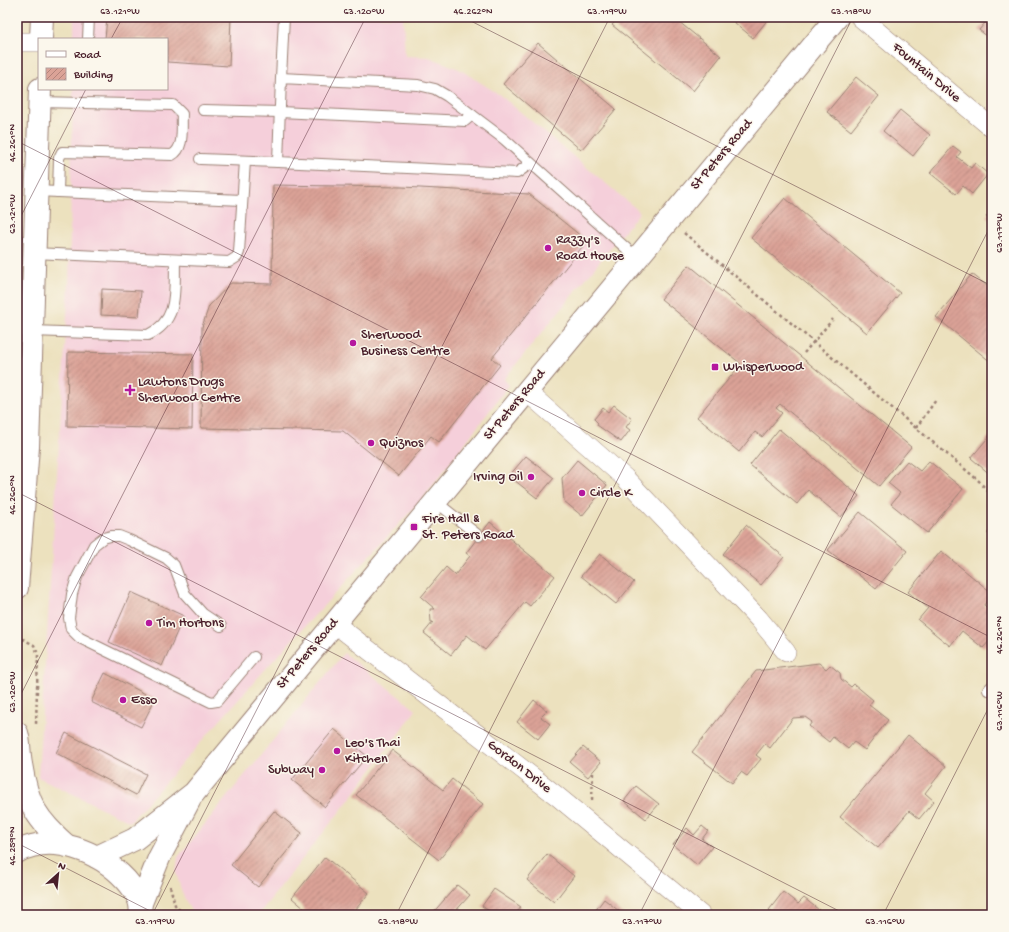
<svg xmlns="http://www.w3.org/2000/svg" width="1009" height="932" font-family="'Gochi Hand',sans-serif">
<defs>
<pattern id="building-hatch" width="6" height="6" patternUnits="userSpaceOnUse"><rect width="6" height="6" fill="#dba397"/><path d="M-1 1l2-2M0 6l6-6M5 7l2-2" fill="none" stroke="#b4847b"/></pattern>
</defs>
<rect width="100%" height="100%" fill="#fbf7ec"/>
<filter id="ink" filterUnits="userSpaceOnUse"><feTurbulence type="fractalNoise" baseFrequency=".025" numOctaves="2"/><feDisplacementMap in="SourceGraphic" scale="8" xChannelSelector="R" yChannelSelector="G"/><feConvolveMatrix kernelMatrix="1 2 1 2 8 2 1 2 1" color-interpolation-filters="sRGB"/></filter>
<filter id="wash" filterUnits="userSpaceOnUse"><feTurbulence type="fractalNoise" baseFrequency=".012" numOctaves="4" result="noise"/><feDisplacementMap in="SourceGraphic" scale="16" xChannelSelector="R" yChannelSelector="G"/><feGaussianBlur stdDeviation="0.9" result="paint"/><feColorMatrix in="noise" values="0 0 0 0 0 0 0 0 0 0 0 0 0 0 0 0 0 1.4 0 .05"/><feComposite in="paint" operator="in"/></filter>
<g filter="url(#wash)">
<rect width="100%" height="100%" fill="#ece1be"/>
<!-- built -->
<g fill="#f5cfda">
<path d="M74 17H403L405 56 429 57 459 69 500 95 640 212 504 379 509 385 425 496 271 663 130 822 38 777 69 283 73 89H167V39H74Z"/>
<path d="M344 653 416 710 353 795 258 915H193L182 893 176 873 178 857Z"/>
</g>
<g id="blocks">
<!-- building -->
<g fill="url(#building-hatch)">
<path d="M107 17H231L229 66 167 62V39H105Z"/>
<path d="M619 17H673L721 56 693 91 612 25Z"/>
<path d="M728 17H768L769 18 753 38Z"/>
<path d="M990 17H992V40L979 30Z"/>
<path d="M538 43 616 109 581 150 503 84Z"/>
<path d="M856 77 879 96 851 131 827 112Z"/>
<path d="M900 110 930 135 913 156 883 131Z"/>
<path d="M953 146 961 152 957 157 971 168 975 163 988 174 972 194 963 186 956 194 930 173Z"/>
<path d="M273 185 402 187 529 194 587 241 492 358 500 365 439 442 431 436 399 476 343 431 201 428 202 327 209 306 231 283 272 284Z"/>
<path d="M785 198 900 293 867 333 751 238Z"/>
<path d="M992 209V221L986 217Z"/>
<path d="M689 265 911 447 879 486 780 404 776 408 782 413 762 437 755 432 739 452 697 417 741 364 661 299Z"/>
<path d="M972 274 992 290V363L936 317Z"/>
<path d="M102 289 141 291 139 317 101 315Z"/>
<path d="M68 352 193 354 192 429 67 426Z"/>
<path d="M614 405 632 419 626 427 630 430 621 442 597 425 598 423 594 419 603 408 608 412Z"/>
<path d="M779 429 859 496 841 517 808 490 797 504 750 465Z"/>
<path d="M992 433V476L971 458Z"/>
<path d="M526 456 554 478 537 498 509 476Z"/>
<path d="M577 460 607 485 582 516 564 501 562 478Z"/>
<path d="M907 461 920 471 929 461 963 489 927 533 891 504 900 493 888 483Z"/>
<path d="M860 512 907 551 876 589 828 550Z"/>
<path d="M490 522 555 576 530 606 525 602 485 650 467 635 451 655 424 633 433 622H431L430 609H435L421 597 446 567 455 575 470 556 466 553Z"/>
<path d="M746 525 784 557 761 585 723 554Z"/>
<path d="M941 551 992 593 984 605 992 612V638L983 648 962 631 950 646 918 620 928 608 908 592Z"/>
<path d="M600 554 634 582 616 604 581 576Z"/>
<path d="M131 592 184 616 162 666 109 642Z"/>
<path d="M819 663 826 669 830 665 840 673 841 679 851 687 854 684 873 700 869 705 888 720 865 750 854 742 848 749 833 737 829 742 809 726 812 722 805 717 793 718 770 748 765 744 756 755 761 759 747 776 741 772 732 783 692 752 756 671Z"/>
<path d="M105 673 155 699 141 727 91 702Z"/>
<path d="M534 700 547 711 541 717 550 724 538 739 517 722Z"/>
<path d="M334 729 367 756 325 807 292 780Z"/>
<path d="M66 733 146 774 136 795 56 753Z"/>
<path d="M908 735 946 766 925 793 934 801 919 819 909 811 878 848 840 817Z"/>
<path d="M583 747 601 762 588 777 570 762Z"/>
<path d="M392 750 443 790 452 779 483 804 439 860 356 795Z"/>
<path d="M636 786 659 804 646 819 624 801Z"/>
<path d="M274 811 302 833 258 887 231 865Z"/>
<path d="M702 826 708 831 702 839 712 847 697 865 673 845 687 828 694 835Z"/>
<path d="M547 854 574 876 554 902 527 880Z"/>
<path d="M325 857 369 893 351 915H300L305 909 292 898Z"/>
<path d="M457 885 470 895 452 915H431Z"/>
<path d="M494 889 521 907 515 915H495L482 906Z"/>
<path d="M783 892 798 904 804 898 819 910 814 915H776L769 910Z"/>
<path d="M604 899 624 915H592Z"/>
</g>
</g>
</g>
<g filter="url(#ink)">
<use href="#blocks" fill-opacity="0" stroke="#9b8074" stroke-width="1"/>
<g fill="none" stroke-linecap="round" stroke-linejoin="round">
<!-- lane casing -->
<g stroke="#9b8074" stroke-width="12">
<g id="lane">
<path d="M88 39 89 17"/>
<path d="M281 78 284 17"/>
<path d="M39 102 173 105 182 114C181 128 185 148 172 155L62 152 59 158 58 192"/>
<path d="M203 110 280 112 465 121 472 115"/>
<path d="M200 159 278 162"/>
<path d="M531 163 517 173 278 162 281 78 418 85 435 89 447 96 504 139 637 258"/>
<path d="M36 191 242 200"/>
<path d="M34 253 229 262 237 257 239 252 245 161"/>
<path d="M32 331 148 335C180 320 174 290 175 260"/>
<path d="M435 501 479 536"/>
<path d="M221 626 203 614 185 594 174 565 166 558 129 540 119 536H111L103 538 94 545 77 577 72 594 69 618 71 629 80 638 211 702 217 701 254 657"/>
<path d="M988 690 992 686"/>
</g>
</g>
<!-- street casing -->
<g stroke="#9b8074" stroke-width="20">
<g id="street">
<path d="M860 17 992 128"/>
<path d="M17 42H39"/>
<path d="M526 391 625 478 759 619 786 652"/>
<path d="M334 623 557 796 701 915"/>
</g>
</g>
<!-- secondary casing -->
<g stroke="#9b8074" stroke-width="24">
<g id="secondary">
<path d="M41 39 42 17"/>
<path d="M17 588 28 447 40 89"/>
<path d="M17 733C20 743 19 754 21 764 27 804 37 820 67 846"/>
</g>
</g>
<!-- primary casing -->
<g stroke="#9b8074" stroke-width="24">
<g id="primary">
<path d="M17 852C53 832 100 852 126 880 134 889 143 902 140 915"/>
<path d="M97 857 135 839 194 793 837 17"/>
<path d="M141 903 159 858 189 801"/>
</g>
</g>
<!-- path -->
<g stroke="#9b8074" stroke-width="2.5" stroke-dasharray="3 3" stroke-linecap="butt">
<path d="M684 233 916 428 979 481 992 496"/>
<path d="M804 353 833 319"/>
<path d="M916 428 936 400"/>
<path d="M988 534 992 529"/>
<path d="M17 636 34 645 38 654 36 724"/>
<path d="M592 800 593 771"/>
<path d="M170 886 175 905 184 915"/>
</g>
<!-- lane -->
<use href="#lane" stroke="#fff" stroke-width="10"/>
<!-- street -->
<use href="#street" stroke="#fff" stroke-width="19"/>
<!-- secondary -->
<use href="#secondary" stroke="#fff" stroke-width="22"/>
<!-- primary -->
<use href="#primary" stroke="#fff" stroke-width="22"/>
</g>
</g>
<!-- ticks -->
<path fill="none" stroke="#4a1f2b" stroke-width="1" stroke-opacity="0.45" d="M463 17 992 286M111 39 123 17M17 141 992 638M17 224 86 89M17 492 847 915M17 702 366 17M17 843 158 915M152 915 610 17M396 915 853 17M639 915 992 223M883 915 992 701"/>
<!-- markers -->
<g fill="#b5179e" stroke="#fbf7ec" stroke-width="1.5">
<circle cx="548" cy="248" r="4"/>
<circle cx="353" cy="343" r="4"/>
<rect x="711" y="363" width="8" height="8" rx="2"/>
<path d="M128 384h4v4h4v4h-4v4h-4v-4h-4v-4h4z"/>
<circle cx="371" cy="443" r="4"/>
<circle cx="531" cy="477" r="4"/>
<circle cx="582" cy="493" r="4"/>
<rect x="410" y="523" width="8" height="8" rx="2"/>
<circle cx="149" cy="623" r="4"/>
<circle cx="123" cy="700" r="4"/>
<circle cx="337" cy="751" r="4"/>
<circle cx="322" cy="770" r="4"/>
</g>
<g text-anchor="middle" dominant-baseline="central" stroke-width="3" stroke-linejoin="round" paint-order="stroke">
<!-- street labels -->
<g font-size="14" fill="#4a1f2b" stroke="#fbf7ec">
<text transform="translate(926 73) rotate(40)">Fountain Drive</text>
<text transform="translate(722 155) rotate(-50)">St Peters Road</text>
<text transform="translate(515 405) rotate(-50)">St Peters Road</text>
<text transform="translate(308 654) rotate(-50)">St Peters Road</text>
<text transform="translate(519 767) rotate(38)">Gordon Drive</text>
</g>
<!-- poi labels -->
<g font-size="14" fill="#4a1f2b" stroke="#fbf7ec" text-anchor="start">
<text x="556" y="240">Razzy's<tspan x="556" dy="16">Road House</tspan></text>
<text x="361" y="335">Sherwood<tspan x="361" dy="16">Business Centre</tspan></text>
<text x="723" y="367">Whisperwood</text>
<text x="138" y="382">Lawtons Drugs<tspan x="138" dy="16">Sherwood Centre</tspan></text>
<text x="379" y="443">Quiznos</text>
<text x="523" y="477" text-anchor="end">Irving Oil</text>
<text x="590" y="493">Circle K</text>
<text x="422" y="519">Fire Hall &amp;<tspan x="422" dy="16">St. Peters Road</tspan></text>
<text x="157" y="623">Tim Hortons</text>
<text x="131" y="700">Esso</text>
<text x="345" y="743">Leo's Thai<tspan x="345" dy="16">Kitchen</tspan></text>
<text x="314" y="770" text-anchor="end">Subway</text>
</g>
</g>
<!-- margin -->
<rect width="1009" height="932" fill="none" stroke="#fbf7ec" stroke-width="44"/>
<!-- legend -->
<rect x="38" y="38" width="130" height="52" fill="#fbf7ec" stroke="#b4a19f"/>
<rect x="46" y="51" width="20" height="6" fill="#ffffff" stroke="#b4a19f"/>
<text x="74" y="58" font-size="12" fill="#4a1f2b">Road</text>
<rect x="46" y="68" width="20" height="12" fill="url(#building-hatch)" stroke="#b4a19f"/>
<text x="74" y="78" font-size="12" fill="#4a1f2b">Building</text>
<!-- north arrow -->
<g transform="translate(58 874) rotate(27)" stroke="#fbf7ec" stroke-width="3" paint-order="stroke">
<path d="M0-3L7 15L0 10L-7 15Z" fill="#4a1f2b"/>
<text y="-6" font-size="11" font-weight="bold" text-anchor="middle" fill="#4a1f2b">N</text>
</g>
<rect x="22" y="22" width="965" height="888" fill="none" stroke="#4a1f2b" stroke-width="1.5"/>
<g font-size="10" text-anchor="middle" fill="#4a1f2b">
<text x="120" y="14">63.121°W</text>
<text x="364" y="14">63.120°W</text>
<text x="473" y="14">46.262°N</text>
<text x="607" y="14">63.119°W</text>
<text x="851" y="14">63.118°W</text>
<text transform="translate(11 143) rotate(-90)" y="4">46.261°N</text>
<text transform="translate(11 214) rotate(-90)" y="4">63.121°W</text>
<text transform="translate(998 233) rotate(-90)" y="4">63.117°W</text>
<text transform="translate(11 495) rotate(-90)" y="4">46.260°N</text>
<text transform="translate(998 635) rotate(-90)" y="4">46.261°N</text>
<text transform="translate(11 692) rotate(-90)" y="4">63.120°W</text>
<text transform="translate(998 711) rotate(-90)" y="4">63.116°W</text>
<text transform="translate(11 846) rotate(-90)" y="4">46.259°N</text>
<text x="155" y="924">63.119°W</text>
<text x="398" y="924">63.118°W</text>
<text x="642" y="924">63.117°W</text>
<text x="885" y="924">63.116°W</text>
</g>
</svg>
